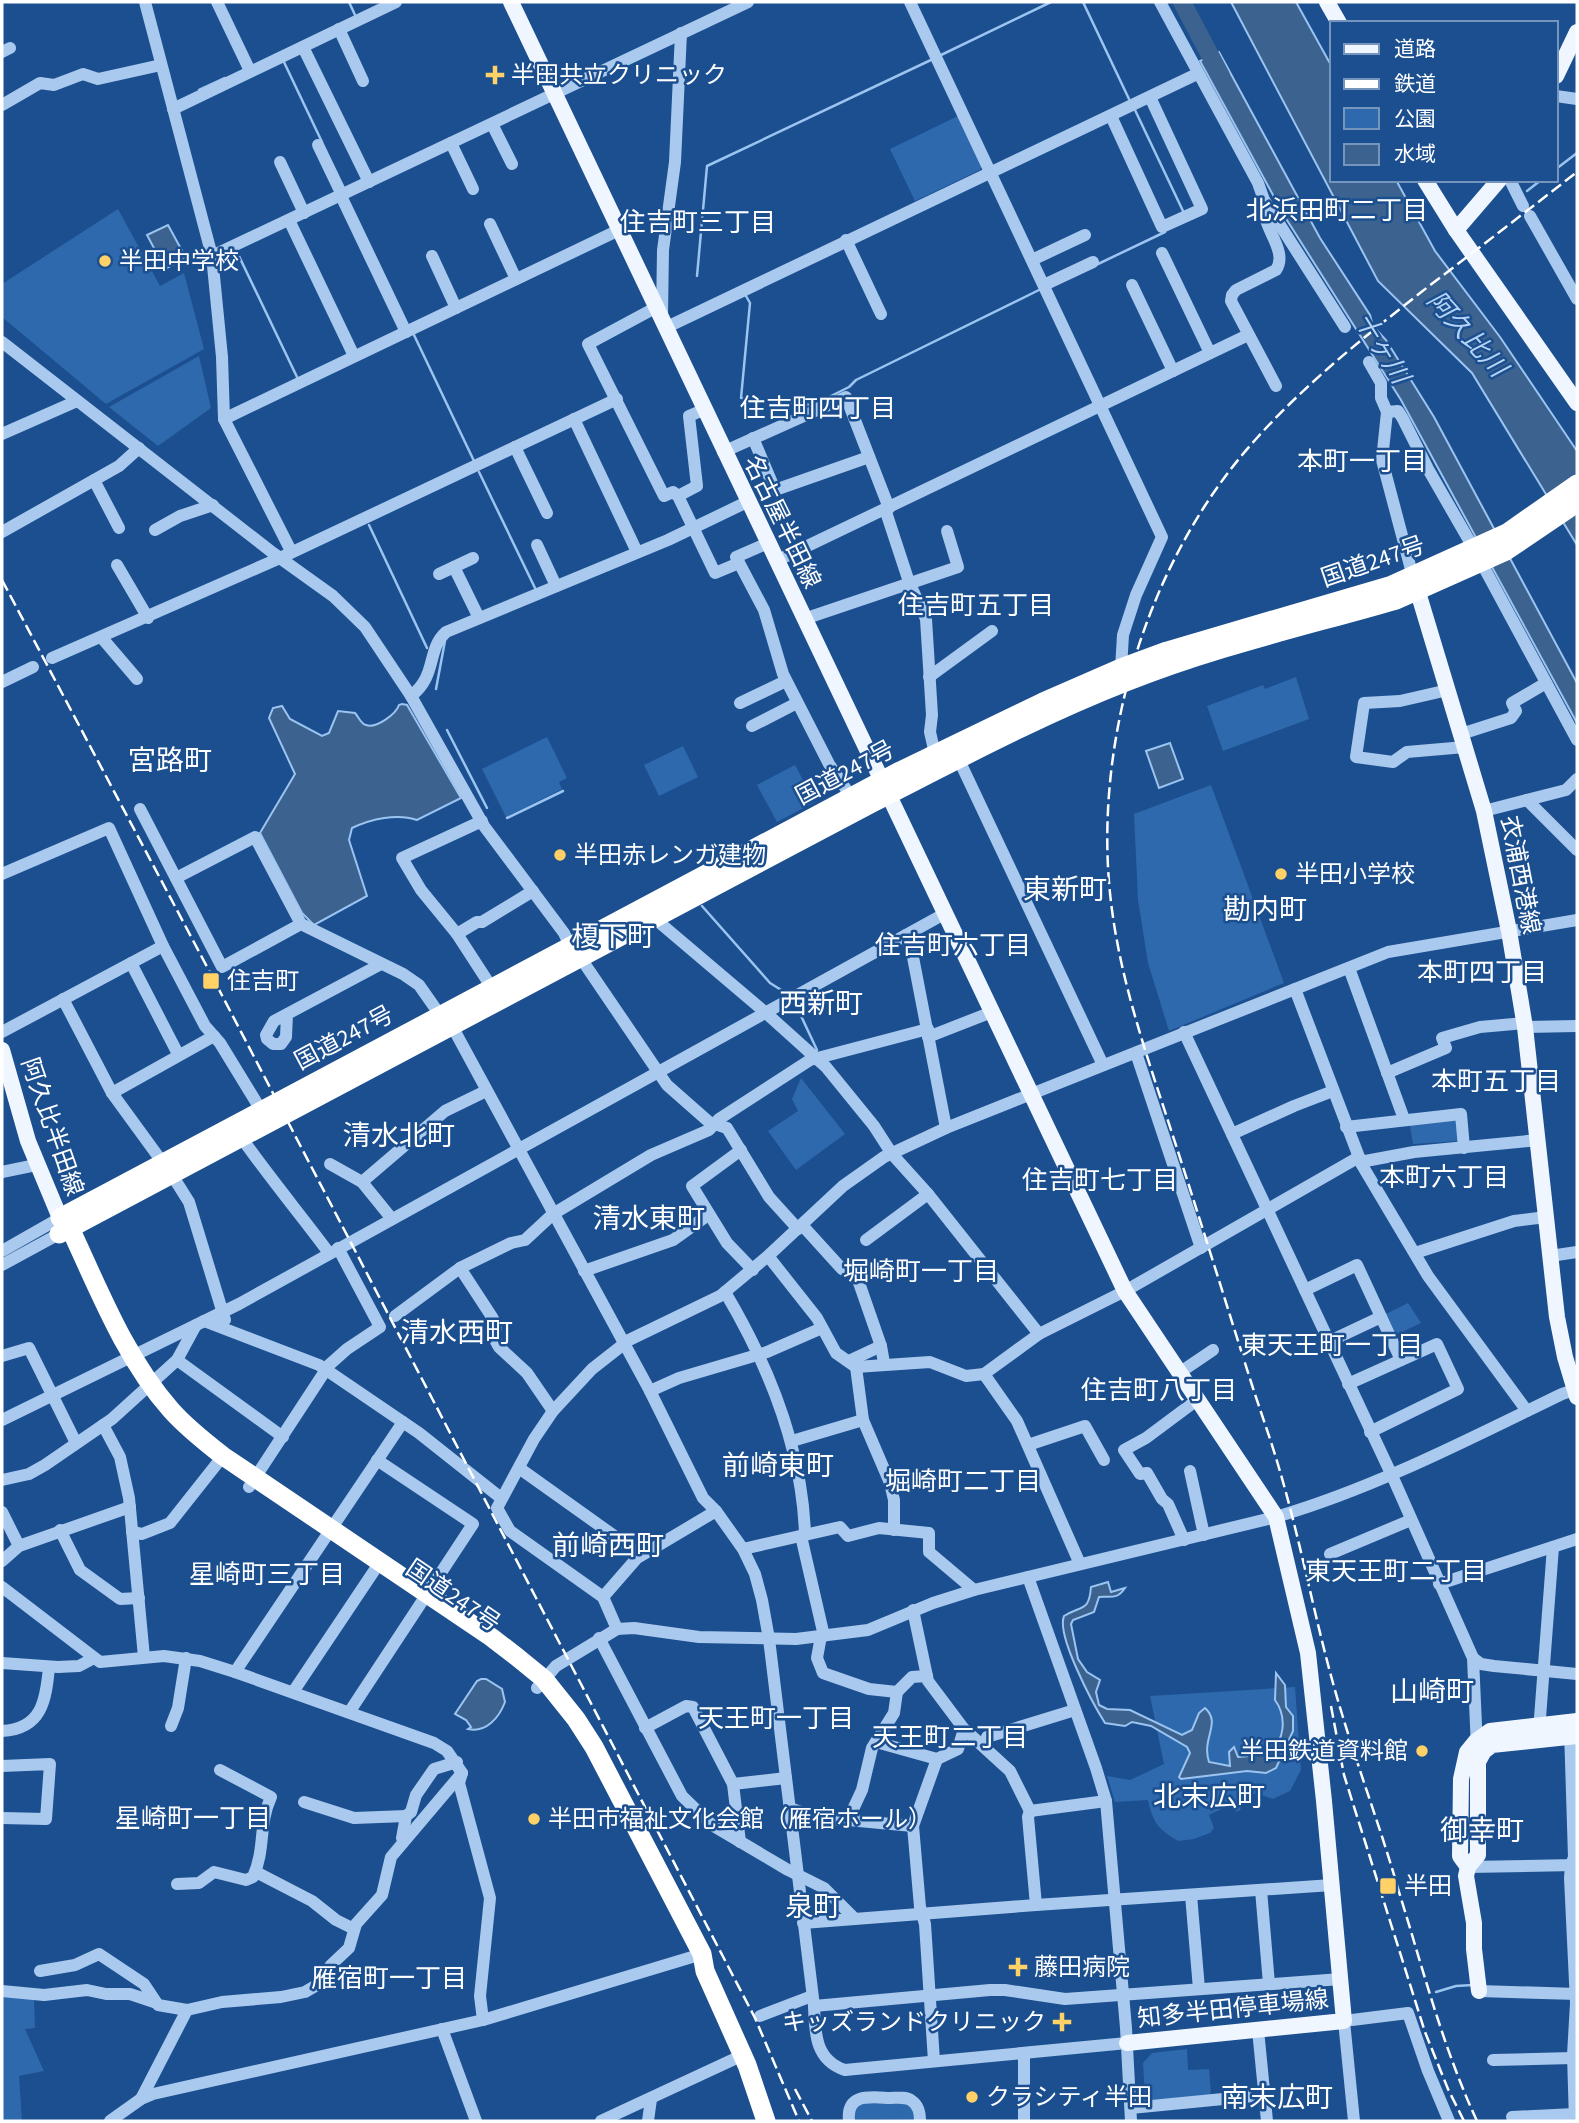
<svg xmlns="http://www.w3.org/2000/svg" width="1579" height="2123" font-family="'Source Sans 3','Noto Sans JP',sans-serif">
<rect width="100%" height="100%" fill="#1b4f8f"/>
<!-- green -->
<g fill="#2e69ad">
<path d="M958 116 982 165 980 170 915 201 890 149Z"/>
<path d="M118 209 160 286 184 273 204 349 106 404 2 317V284Z"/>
<path d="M199 356 211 408 158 446 109 407Z"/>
<path d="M1296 677 1309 719 1223 751 1207 706 1263 685 1265 689Z"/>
<path d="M547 737 567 778 559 782 562 789 506 817 482 769Z"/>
<path d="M683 746 698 777 659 796 644 765Z"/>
<path d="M795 765 815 802 777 822 757 785Z"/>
<path d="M1211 785 1284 983 1169 1031 1148 963 1138 900 1134 814Z"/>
<path d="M801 1078 845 1134 796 1170 768 1131 798 1111 792 1099Z"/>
<path d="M1457 1117 1459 1141 1413 1144 1409 1121Z"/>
<path d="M1408 1303 1421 1323 1396 1335 1386 1314Z"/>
<path d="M1295 1687 1301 1770 1290 1791 1273 1799 1259 1794H1250L1244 1800 1240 1810 1236 1812 1232 1804 1209 1815 1214 1828 1210 1833 1194 1839 1178 1841C1158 1829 1153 1823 1148 1800L1115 1802 1107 1776 1130 1780 1164 1764 1150 1696Z"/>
<path d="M2 1993 34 1998 35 2028 25 2029 44 2071 19 2076 22 2121H2Z"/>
<path d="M1187 2049 1188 2070 1209 2069 1211 2093 1209 2095 1148 2102 1145 2099 1143 2063 1152 2053Z"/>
<path d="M868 2100 909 2104 916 2120 853 2119 855 2107Z"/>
</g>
<!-- water -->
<g fill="#3c6290" stroke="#9cc4f0" stroke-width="2">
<path d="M1231 2H1296L1332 67V180H1396L1435 251 1500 337 1577 451V545L1472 373 1378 281Z"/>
<path d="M1219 52 1320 238 1370 315 1373 326 1386 340 1434 417 1577 683V723L1401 400 1285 217 1200 61Z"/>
<path d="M168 225 186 258 165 269 147 235Z"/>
<path d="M402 704 407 705 461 798 417 820C397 813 371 819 352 828L349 840 367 896 314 925 302 913 260 833 295 774 269 718 273 708 282 706 290 719 322 736 329 733 338 711 355 713C358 716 361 724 366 725 376 729 396 714 399 705Z"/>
<path d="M1170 743 1183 779 1159 788 1146 751Z"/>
<path d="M1108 1582 1111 1592 1125 1588C1117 1600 1111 1596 1099 1597L1094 1612 1073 1620 1071 1624 1078 1659 1087 1672 1100 1680 1096 1692 1099 1705 1107 1709 1130 1710 1182 1735 1192 1730 1199 1713 1205 1708C1222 1723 1201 1738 1209 1762L1230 1766 1229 1752 1234 1747 1238 1757C1247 1756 1258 1756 1266 1752 1287 1743 1286 1715 1275 1700L1276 1673 1285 1685 1286 1707 1293 1716V1731L1276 1768 1266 1773 1247 1771 1181 1779 1179 1777 1190 1753 1187 1747 1151 1726 1132 1722 1125 1726 1105 1723C1093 1704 1056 1635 1064 1616 1082 1605 1089 1612 1091 1587Z"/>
<path d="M481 1679H486L502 1689 505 1702C499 1718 486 1733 468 1729L471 1727 466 1720 455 1714 477 1681Z"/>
</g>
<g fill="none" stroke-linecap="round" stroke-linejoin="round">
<!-- stream -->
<g stroke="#9cc4f0" stroke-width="2.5">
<path d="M349 2 355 15"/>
<path d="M1083 2 1129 99"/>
<path d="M939 56 1051 2"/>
<path d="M283 60 322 142"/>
<path d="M199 90 225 78"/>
<path d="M1135 110 1183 211"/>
<path d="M1556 169 1577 153"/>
<path d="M1527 191 1541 180"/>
<path d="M237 252 297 377"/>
<path d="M1098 264 1165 232"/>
<path d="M697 276 707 166 933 59"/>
<path d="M746 296 750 303 741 398 813 405 849 387 856 380 1039 290"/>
<path d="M414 335 474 461"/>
<path d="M479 472 535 588"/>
<path d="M369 525 427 648"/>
<path d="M436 689 445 641"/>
<path d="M447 730 487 808"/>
<path d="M507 818 563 791"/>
<path d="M702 906 770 983 786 993"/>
<path d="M795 1003 817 1050"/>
<path d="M1436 1992 1456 1986 1473 1985"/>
</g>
<!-- river -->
<path stroke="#3c6290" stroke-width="18" d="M1182 2 1221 76"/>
<!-- minor -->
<g stroke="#a9c9ee" stroke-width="12">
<path d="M145 2 212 256 222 357 224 419 291 551"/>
<path d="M217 2 250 71"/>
<path d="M910 2 1162 537 1136 595 1123 635 1121 668"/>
<path d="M1160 2 1258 183 1264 200 1345 327"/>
<path d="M339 29 363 81"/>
<path d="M303 47 369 182"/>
<path d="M2 52 10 48"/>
<path d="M1556 96 1577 99"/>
<path d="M2 105 40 83 54 85 83 74 98 79 161 65"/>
<path d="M173 109 396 2"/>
<path d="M1111 116 1162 227 1202 209 1150 97"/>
<path d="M492 124 512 164"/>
<path d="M451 143 473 189"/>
<path d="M318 145 342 195"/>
<path d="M280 162 304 213"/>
<path d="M1510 180 1523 206"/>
<path d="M341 196 406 332"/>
<path d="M1264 200C1265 205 1264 212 1265 217 1269 234 1287 254 1276 270L1236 290 1232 295 1231 301 1276 386"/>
<path d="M1530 216 1577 299"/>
<path d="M289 220 354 356"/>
<path d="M490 224 516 279"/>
<path d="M846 240 881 314"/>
<path d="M1162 253 1210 353"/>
<path d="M212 256 748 2"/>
<path d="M432 256 456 308"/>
<path d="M1032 260 1085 235"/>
<path d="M1044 285 1093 262"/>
<path d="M1132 285 1173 371"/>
<path d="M655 308 588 344 664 496 673 492 678 496 715 573 739 563"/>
<path d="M662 315 663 250 675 162 681 33"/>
<path d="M665 328 1197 74"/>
<path d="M2 342 273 553 333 596 365 627 411 696 484 826 564 933 570 946"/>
<path d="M1369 362 1381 383V398L1387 412 1382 460 1413 577"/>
<path d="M1387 412 1398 411 1403 419 1428 469 1474 549"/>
<path d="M224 419 619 230"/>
<path d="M574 419 637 552"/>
<path d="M2 434 77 401"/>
<path d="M753 438 775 490 869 457"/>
<path d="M515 447 547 513"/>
<path d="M723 452 846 397 889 508"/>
<path d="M94 480 119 528"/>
<path d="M678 496 697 486 689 416 703 410"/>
<path d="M885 509 909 582 926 619 932 715 930 732 935 754"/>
<path d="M155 530 180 516 213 505"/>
<path d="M2 532 119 466 139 448"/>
<path d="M768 543 736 557 764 610 783 674 829 764 852 798"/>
<path d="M537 545 556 586"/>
<path d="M776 561 1248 335"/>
<path d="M1481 562 1577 740"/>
<path d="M117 565 148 618"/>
<path d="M454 567 479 618"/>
<path d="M439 574 473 558"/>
<path d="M804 619 958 567 947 531"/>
<path d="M102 638 137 679"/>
<path d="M52 658 280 558 617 399"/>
<path d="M929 677 992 631"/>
<path d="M2 682 33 667"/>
<path d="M1448 690 1400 701 1364 703 1356 757 1393 762 1407 752 1465 747"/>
<path d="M411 696C438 675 426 650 446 632L668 540 747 502"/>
<path d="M740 703 786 681"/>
<path d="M752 726 797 703"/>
<path d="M1461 734 1511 718 1516 711 1512 703 1546 683"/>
<path d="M959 760 1103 1065"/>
<path d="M1527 800 1577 850"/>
<path d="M140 809 222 967 301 924"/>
<path d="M1484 811 1566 790 1577 779"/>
<path d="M482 821 402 858 421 890 457 934 492 988"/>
<path d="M2 874 109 828 163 946 205 1026 220 1043 261 1110"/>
<path d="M176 878 255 837 301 924 403 974 419 985 440 1015 452 1026 650 1391 703 1498 716 1511 743 1549 755 1574 762 1600 769 1639 814 2006C815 2033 815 2060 845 2070L1127 2043"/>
<path d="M654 918 766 1013 826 1067 874 1126 892 1154 928 1194 1039 1334"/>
<path d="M457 934 477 922H482L533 891"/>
<path d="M906 935 912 952 946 1128"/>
<path d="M580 957 667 1085 709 1122 727 1128 769 1197 798 1229"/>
<path d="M131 963 178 1054"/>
<path d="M1349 968 1404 1119"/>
<path d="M1295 989 1362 1165 1428 1276 1527 1411"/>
<path d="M63 999 112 1093 163 1163"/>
<path d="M287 1014 286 1037 281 1044H273L267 1039 266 1035 274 1021 381 964"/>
<path d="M1525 1027 1577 1026"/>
<path d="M2 1032 163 946"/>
<path d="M1184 1032 1394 1480 1473 1658 1477 1748"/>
<path d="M928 1037 992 1012"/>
<path d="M1136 1053 1201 1248"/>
<path d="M1387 1073 1446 1048 1442 1038 1480 1027 1525 1023"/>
<path d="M112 1093 214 1036"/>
<path d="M1346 1127 1461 1114 1464 1148"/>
<path d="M1232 1134 1294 1106 1333 1091"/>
<path d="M241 1137C269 1177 300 1214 329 1253"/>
<path d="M741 1150 692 1186 727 1243 753 1270"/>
<path d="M1360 1162 1414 1152 1538 1140"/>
<path d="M330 1164 362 1182 392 1219"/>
<path d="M2 1172 36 1165"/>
<path d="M172 1175 189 1202 225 1320"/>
<path d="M362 1182 445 1111 486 1091"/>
<path d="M802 1225 842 1269 857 1277 881 1346 884 1363"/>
<path d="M866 1240 928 1194"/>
<path d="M2 1251 60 1218"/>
<path d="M1415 1253 1514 1221 1546 1217"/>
<path d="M768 1256 817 1318 836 1353 856 1367 930 1362 966 1376 984 1374 1039 1334 1125 1291 1359 1157"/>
<path d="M1550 1256 1577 1252"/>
<path d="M2 1265 59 1234"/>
<path d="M460 1268 492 1317 496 1325 494 1338 499 1347 527 1373 553 1411"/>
<path d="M584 1271 673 1240 708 1215"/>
<path d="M1305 1290 1357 1265 1401 1360"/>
<path d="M725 1292C769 1366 802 1447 805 1534"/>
<path d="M395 1316 460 1268 511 1243 525 1240 553 1214 651 1155 709 1130 719 1119 810 1060 928 1029"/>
<path d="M204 1321 319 1365 419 1433 501 1498"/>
<path d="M1328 1342 1381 1317"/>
<path d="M2 1356 29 1348 76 1443"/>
<path d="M177 1360 283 1437"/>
<path d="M849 1361 881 1346"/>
<path d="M856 1367 863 1420 890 1483 894 1500V1530"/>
<path d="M1179 1373 1213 1350"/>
<path d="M984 1374 1017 1421 1080 1564"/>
<path d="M1348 1384 1437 1344 1458 1389 1370 1432"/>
<path d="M650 1391 679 1378 767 1352 822 1328"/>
<path d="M2 1420 239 1304 944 914"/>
<path d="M103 1425 120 1457 129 1498 144 1657"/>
<path d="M792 1441 863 1420"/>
<path d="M1028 1445 1085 1426 1104 1460"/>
<path d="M519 1468 641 1555"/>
<path d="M1190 1471 1204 1535"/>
<path d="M2 1480 29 1474 45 1465 112 1419 177 1360 196 1325"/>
<path d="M249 1487 329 1365 347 1349 380 1327 338 1248"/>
<path d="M2 1512 19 1546"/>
<path d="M60 1530 80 1570 120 1599 139 1598"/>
<path d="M132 1532 142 1534 170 1523 223 1456"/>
<path d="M801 1536 824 1636"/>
<path d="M1184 1540 1168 1504 1162 1499 1147 1473 1140 1474 1124 1450 1146 1438 1197 1400"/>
<path d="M743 1549 840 1527 848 1536 879 1528 929 1533V1552L974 1590"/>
<path d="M1330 1554 1411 1520"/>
<path d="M2 1561 19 1546 130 1507"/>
<path d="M1028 1577 1096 1768 1106 1801 1126 2028 1131 2121"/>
<path d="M1439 1584 1577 1539"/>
<path d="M2 1587 100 1662 164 1656 200 1661 235 1672 434 1743 447 1751 462 1773 459 1783 490 1898 480 1996 483 2020"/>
<path d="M603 1597 637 1558 716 1511"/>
<path d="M913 1610 928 1681 964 1729 1010 1771 1030 1811 1106 1801"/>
<path d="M617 1629 603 1597 510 1531 497 1508 534 1439 553 1411 592 1369 629 1340 720 1296 768 1256 843 1186 884 1157 946 1128 1388 952 1577 920"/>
<path d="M821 1636 817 1658 823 1673 869 1689 897 1692"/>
<path d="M599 1638 682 1796 712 1825 788 1870 824 1888 855 1919"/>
<path d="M1473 1658 1481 1664 1494 1666 1577 1674"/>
<path d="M2 1663 58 1667 79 1666 94 1658"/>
<path d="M235 1672 403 1422"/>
<path d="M927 1676 912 1677 897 1692 894 1713 872 1748 862 1790 848 1820 913 1826 937 1759"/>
<path d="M537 1688 556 1666 617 1629 634 1628 699 1637 796 1639 868 1630 933 1603 974 1590 1276 1517C1375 1488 1469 1439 1562 1394L1577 1389"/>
<path d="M293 1692 380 1562"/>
<path d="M350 1711 473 1524 377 1460"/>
<path d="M171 1726 178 1708 186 1658"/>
<path d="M645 1728 686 1706 693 1707 733 1784 740 1842"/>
<path d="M1570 1730 1574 1857 1571 1865 1570 1878 1576 2003 1573 2055 1575 2121"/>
<path d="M2 1731C42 1729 46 1700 49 1667"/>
<path d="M1539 1731 1553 1547"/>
<path d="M987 1737 1075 1710"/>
<path d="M876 1742 937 1759 958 1749 964 1729"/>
<path d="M2 1766 50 1764 46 1819 2 1818"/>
<path d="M733 1784 786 1778"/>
<path d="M304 1802 354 1818 406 1816"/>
<path d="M789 1808 823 1819 848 1820"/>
<path d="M1030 1811 1028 1817 1036 1905"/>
<path d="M913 1826 920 1907 925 1924 934 2061"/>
<path d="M402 1838 406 1816 411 1812 416 1795 434 1769 457 1762"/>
<path d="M1468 1867 1576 1865"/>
<path d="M256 1872 312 1901 336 1920 354 1929"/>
<path d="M177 1884 199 1883 214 1872 246 1880 253 1877C266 1848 258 1825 271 1797L220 1770"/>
<path d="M1261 1890 1269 1984"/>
<path d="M1191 1895 1199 1989"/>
<path d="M803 1923 1036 1905 1332 1885"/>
<path d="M40 1971 75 1965 99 1954 144 1984 158 2005 187 2010"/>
<path d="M2 1991 44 1995 87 1990 106 1994H130L154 2002"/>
<path d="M1479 1991 1577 1994"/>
<path d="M814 2006 990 1990H1005L1065 1999 1341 1979"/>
<path d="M760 2016 812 1996"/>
<path d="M442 2029 476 2121"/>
<path d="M1258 2030 1267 2121"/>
<path d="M1493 2060 1573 2058"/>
<path d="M141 2099 187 2010 222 2002 281 1997 305 1992 317 1985 331 1965 349 1948 356 1924 382 1895 391 1857 462 1773"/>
<path d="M1131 2108 1264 2095"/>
<path d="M1512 2117 1575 2114"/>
<path d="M110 2121 141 2099 153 2094 483 2020 702 1954"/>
<path d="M601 2121 743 2055"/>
<path d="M648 2121 651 2099"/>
<path d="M849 2121C846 2093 870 2097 889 2098 896 2098 906 2096 912 2101 918 2105 920 2114 920 2121"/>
<path d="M1024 2121V2053"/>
<path d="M1354 2121 1344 2021 1408 2013 1428 2071 1449 2121"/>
</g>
<!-- major -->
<g stroke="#f0f6ff" stroke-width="16">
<path d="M511 2 1125 1291 1276 1517 1308 1653 1324 1801 1344 2021 1127 2043"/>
<path d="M1327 2 1339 23"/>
<path d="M1556 76 1577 32"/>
<path d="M1425 180 1456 230 1577 403"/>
<path d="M1456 230 1499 180"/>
<path d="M1414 579 1484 811 1509 931 1525 1027 1557 1317 1565 1357 1577 1397"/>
<path d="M2 1050 28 1141 60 1218"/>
<path d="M1468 1867 1460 1856 1461 1779 1467 1752 1476 1741 1490 1731 1577 1721"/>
<path d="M1479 1991 1474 1949V1923L1466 1876 1468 1867 1478 1855V1762L1484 1751 1492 1745 1577 1736"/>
</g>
<!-- highway -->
<g stroke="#fff" stroke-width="19">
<path d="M60 1218 900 771 1043 702 1121 668 1167 651 1392 585 1507 533 1577 484"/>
<path d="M62 1220 70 1228C99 1290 125 1358 171 1410 186 1427 205 1442 223 1456L491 1637 517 1657 544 1679 576 1719 594 1747 702 1954 705 1971 747 2065 766 2121"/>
<path d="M59 1234 872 803C955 761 1039 716 1126 682 1213 647 1306 626 1396 600L1506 551 1577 503"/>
</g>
<!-- rail -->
<g stroke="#fff" stroke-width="2.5" stroke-dasharray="12 5" stroke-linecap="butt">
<path d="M2 580 214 980 755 2018 799 2121"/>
<path d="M1331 1706 1344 1775 1425 2032 1448 2089 1464 2121"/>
<path d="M795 2089 812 2121"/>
<path d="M1477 2121C1443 2048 1423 1969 1399 1892 1382 1832 1360 1774 1342 1714 1317 1633 1303 1549 1279 1468 1271 1440 1261 1413 1252 1385 1225 1300 1199 1216 1172 1133 1148 1059 1122 986 1112 910 1090 748 1146 560 1256 439 1308 381 1368 334 1429 286 1479 248 1528 210 1577 172"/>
</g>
</g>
<!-- markers -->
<g fill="#ffd166" stroke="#1b4f8f" stroke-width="2.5">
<path d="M491.5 64.5h7v7h7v7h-7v7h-7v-7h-7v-7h7z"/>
<circle cx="105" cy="261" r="7"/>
<circle cx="560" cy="855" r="7"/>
<circle cx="1281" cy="874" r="7"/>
<rect x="202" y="972" width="18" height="18" rx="3.5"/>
<circle cx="1422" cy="1751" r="7"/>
<circle cx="534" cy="1819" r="7"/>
<rect x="1379" y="1877" width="18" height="18" rx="3.5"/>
<path d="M1014.5 1956.5h7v7h7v7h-7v7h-7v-7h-7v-7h7z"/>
<path d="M1058.5 2011.5h7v7h7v7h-7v7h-7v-7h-7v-7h7z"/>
<circle cx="972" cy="2097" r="7"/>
</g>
<g text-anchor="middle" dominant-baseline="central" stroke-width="5" stroke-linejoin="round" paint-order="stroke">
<!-- poi labels -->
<g font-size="24" fill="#fff" stroke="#1b4f8f" text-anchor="start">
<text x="511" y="75">半田共立クリニック</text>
<text x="119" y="261">半田中学校</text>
<text x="574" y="855">半田赤レンガ建物</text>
<text x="1295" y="874">半田小学校</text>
<text x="227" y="981">住吉町</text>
<text x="1408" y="1751" text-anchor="end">半田鉄道資料館</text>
<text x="548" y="1819">半田市福祉文化会館（雁宿ホール）</text>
<text x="1404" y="1886">半田</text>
<text x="1034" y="1967">藤田病院</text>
<text x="1046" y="2022" text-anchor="end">キッズランドクリニック</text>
<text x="986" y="2097">クラシティ半田</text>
</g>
<!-- street labels -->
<g font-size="24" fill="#fff" stroke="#1b4f8f">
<text transform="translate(782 522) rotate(64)">名古屋半田線</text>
<text transform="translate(1373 562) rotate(-19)">国道247号</text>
<text transform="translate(845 773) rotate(-28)">国道247号</text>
<text transform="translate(1520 875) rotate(79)">衣浦西港線</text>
<text transform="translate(344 1038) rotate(-28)">国道247号</text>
<text transform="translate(52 1127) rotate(71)">阿久比半田線</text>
<text transform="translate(453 1596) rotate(34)">国道247号</text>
<text transform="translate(1233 2009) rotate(-6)">知多半田停車場線</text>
</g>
<!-- neighbourhood labels -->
<g font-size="26" fill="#fff" stroke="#1b4f8f">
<text x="1337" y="210">北浜田町二丁目</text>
<text x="698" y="222">住吉町三丁目</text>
<text x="818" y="408">住吉町四丁目</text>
<text x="1362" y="461">本町一丁目</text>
<text x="976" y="605">住吉町五丁目</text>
<text x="953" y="945">住吉町六丁目</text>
<text x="1482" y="972">本町四丁目</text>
<text x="1496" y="1081">本町五丁目</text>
<text x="1444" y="1177">本町六丁目</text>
<text x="1100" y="1180">住吉町七丁目</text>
<text x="921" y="1271">堀崎町一丁目</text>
<text x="1332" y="1345">東天王町一丁目</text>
<text x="1159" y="1390">住吉町八丁目</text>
<text x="963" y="1481">堀崎町二丁目</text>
<text x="1396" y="1571">東天王町二丁目</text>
<text x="267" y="1574">星崎町三丁目</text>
<text x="776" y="1718">天王町一丁目</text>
<text x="950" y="1737">天王町二丁目</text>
<text x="193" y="1818">星崎町一丁目</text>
<text x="389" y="1978">雁宿町一丁目</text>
</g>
<!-- water labels -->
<g font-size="26" font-style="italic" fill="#b5d3f5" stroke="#1b4f8f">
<text transform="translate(1467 334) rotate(48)">阿久比川</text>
<text transform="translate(1382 348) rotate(58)">十ヶ川</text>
</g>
<!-- quarter labels -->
<g font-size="28" fill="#fff" stroke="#1b4f8f">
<text x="170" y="761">宮路町</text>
<text x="1065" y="890">東新町</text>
<text x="1265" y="910">勘内町</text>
<text x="613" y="937">榎下町</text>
<text x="821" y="1004">西新町</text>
<text x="399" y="1136">清水北町</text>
<text x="649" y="1219">清水東町</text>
<text x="457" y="1333">清水西町</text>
<text x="778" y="1466">前崎東町</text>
<text x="608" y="1546">前崎西町</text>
<text x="1432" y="1692">山崎町</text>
<text x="1209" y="1797">北末広町</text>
<text x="1482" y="1831">御幸町</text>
<text x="813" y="1907">泉町</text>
<text x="1277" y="2098">南末広町</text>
</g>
</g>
<!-- border -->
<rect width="1579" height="2123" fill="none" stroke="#ffffff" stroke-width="7"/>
<!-- legend -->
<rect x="1330" y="21" width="228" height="161" fill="#1b4f8f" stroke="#7695bc" stroke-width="2"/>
<rect x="1344" y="44" width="35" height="10" fill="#f0f6ff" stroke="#7695bc" stroke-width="2"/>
<text x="1394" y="56" font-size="21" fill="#ffffff">道路</text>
<rect x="1344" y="79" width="35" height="10" fill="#ffffff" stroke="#7695bc" stroke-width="2"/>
<text x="1394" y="91" font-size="21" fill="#ffffff">鉄道</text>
<rect x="1344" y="108" width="35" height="21" fill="#2e69ad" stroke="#7695bc" stroke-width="2"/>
<text x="1394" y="126" font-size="21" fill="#ffffff">公園</text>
<rect x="1344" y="144" width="35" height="21" fill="#3c6290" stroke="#7695bc" stroke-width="2"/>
<text x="1394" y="161" font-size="21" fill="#ffffff">水域</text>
</svg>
